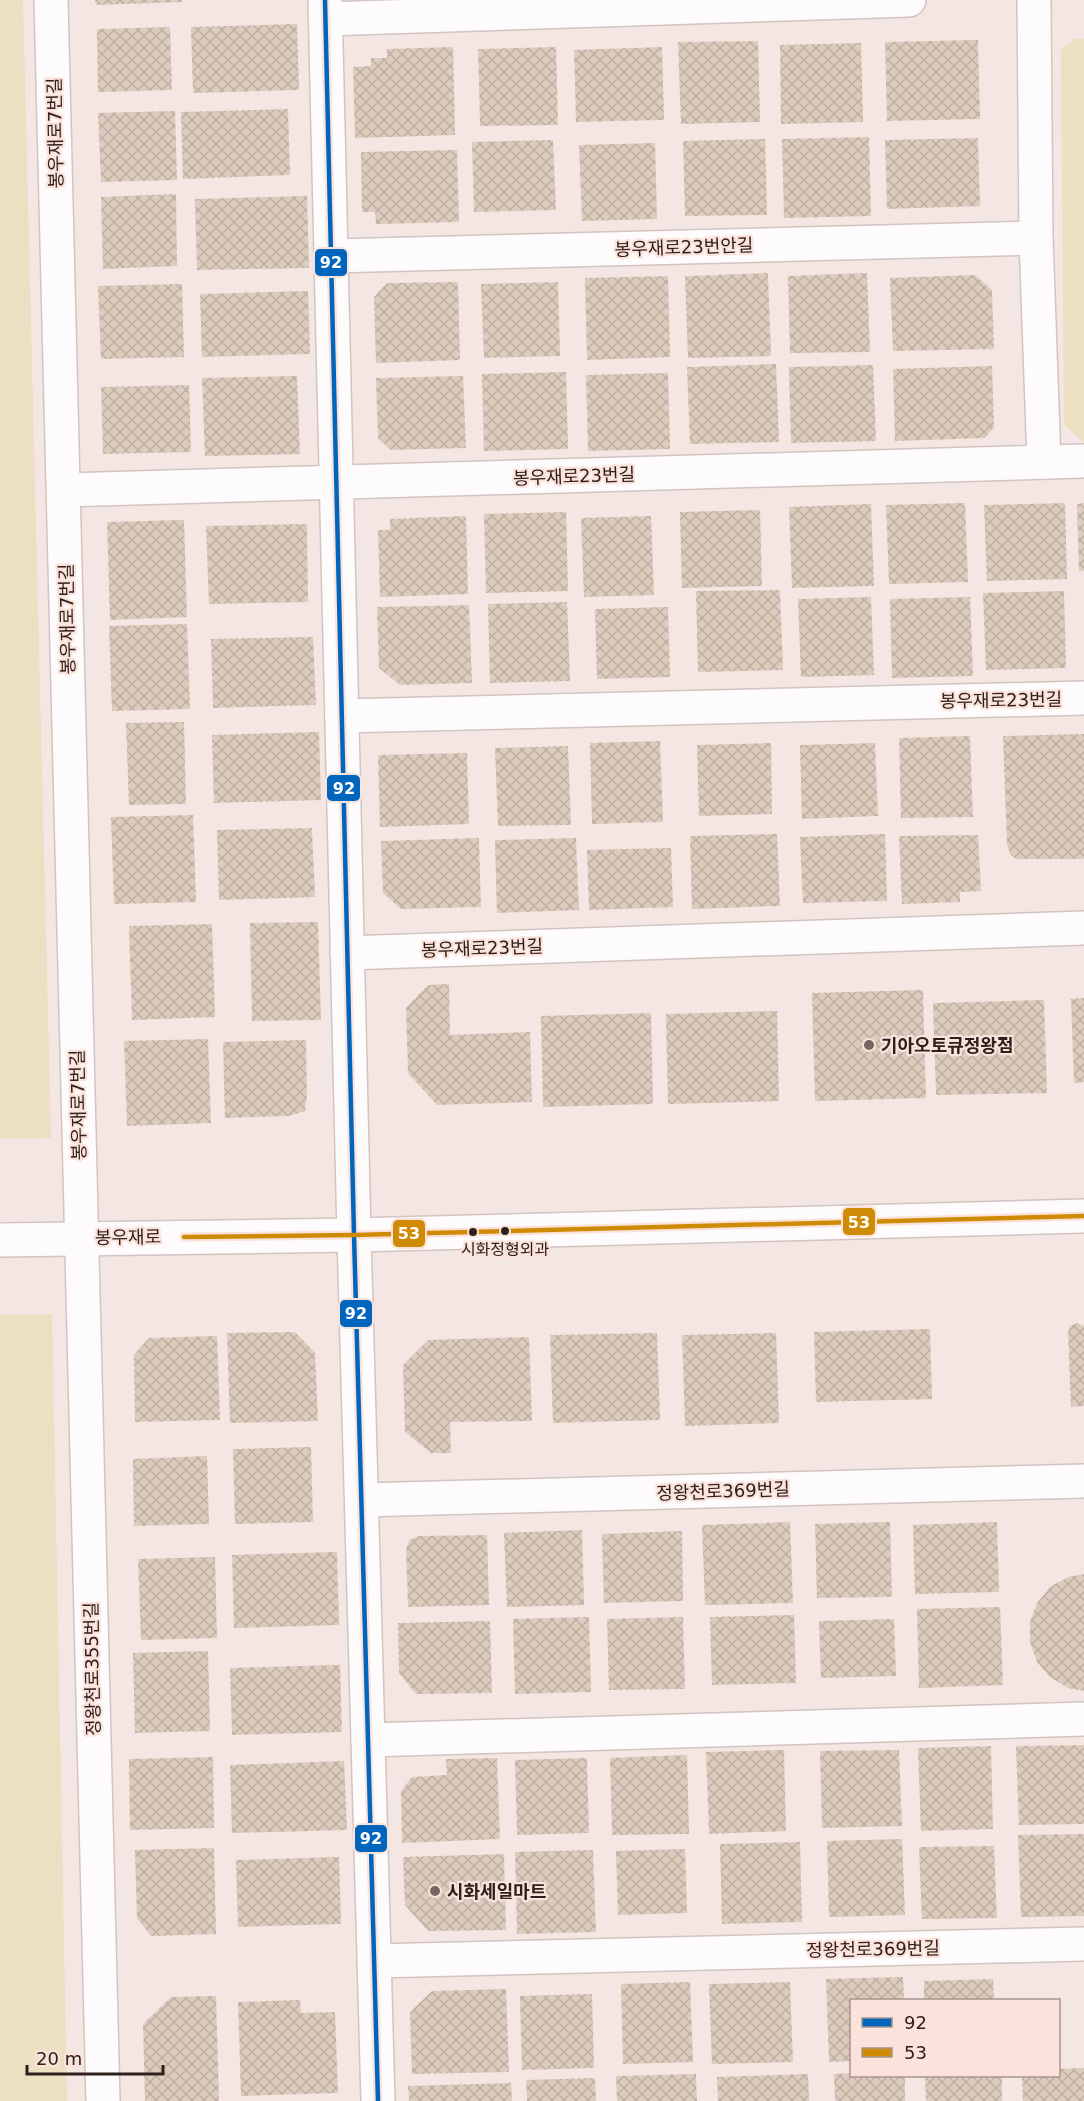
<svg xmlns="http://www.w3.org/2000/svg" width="1084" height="2101" font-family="'DejaVu Sans','Noto Sans KR',sans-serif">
<defs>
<pattern id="building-cross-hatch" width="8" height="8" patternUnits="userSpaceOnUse" patternTransform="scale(1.5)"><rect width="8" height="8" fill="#ddccbd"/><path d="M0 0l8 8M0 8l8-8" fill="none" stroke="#beafa2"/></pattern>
</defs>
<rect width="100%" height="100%" fill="#f4e6e2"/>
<!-- park -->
<g fill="#ebe0c1">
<path d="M0 0H23L51 1138 0 1139Z"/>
<path d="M1075 39H1084V443L1064 424 1061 50Z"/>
<path d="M52 1314 67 2101H0V1315Z"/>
</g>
<!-- building -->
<g fill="url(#building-cross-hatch)">
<path d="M95 0H182V2L96 5Z"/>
<path d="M297 24 299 90 193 93 191 27Z"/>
<path d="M170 27 172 90 98 92 97 29Z"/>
<path d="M978 40 980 119 887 121 885 42Z"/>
<path d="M758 41 760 122 681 124 678 42Z"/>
<path d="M861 43 863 122 781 124 780 45Z"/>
<path d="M453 47 455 135 355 138 353 67 371 66V58H387V49Z"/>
<path d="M556 47 558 125 480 126 478 49Z"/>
<path d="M662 47 664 120 576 122 574 50Z"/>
<path d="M288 109 290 175 183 179 181 112Z"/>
<path d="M175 111 177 180 101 182 98 113Z"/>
<path d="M869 137 871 216 784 218 782 139Z"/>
<path d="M978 138 980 206 887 209 885 140Z"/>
<path d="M765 139 767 215 685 216 683 141Z"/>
<path d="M553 140 556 210 474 212 472 142Z"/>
<path d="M655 143 657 219 582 221 579 145Z"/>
<path d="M457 150 459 222 376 224 375 212H362L361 152Z"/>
<path d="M176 194 177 266 103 269 101 197Z"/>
<path d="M307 196 309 268 197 270 195 199Z"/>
<path d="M768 273 771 356 688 358 685 276Z"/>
<path d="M867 273 870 352 790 353 788 276Z"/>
<path d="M975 275 992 290 994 349 893 351 890 278Z"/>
<path d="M668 276 670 357 587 360 585 278Z"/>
<path d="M458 282 460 360 376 363 374 297 387 283Z"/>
<path d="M558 282 560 356 484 358 481 284Z"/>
<path d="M182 284 184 357 101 359 98 286Z"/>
<path d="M308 291 310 354 202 357 200 294Z"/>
<path d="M776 364 779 442 690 444 687 367Z"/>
<path d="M873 365 876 441 791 443 789 367Z"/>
<path d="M992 366 994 427 985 438 895 441 893 369Z"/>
<path d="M566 372 568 449 484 451 482 374Z"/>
<path d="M668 373 670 449 588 451 586 375Z"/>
<path d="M297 376 300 454 205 456 202 378Z"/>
<path d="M463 376 466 448 391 450 378 438 376 378Z"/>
<path d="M189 385 191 452 103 454 101 387Z"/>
<path d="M965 503 968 582 889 584 886 505Z"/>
<path d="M1065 503 1067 579 987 581 984 505Z"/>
<path d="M1084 503V571H1079L1077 504Z"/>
<path d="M871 504 874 586 792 588 789 507Z"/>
<path d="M760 510 762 586 682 588 680 512Z"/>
<path d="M566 512 568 591 486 593 484 514Z"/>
<path d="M466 516 468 594 380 597 378 530H390V519Z"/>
<path d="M651 516 654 595 584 597 581 518Z"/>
<path d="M184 520 187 617 110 620 107 522Z"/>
<path d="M307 524 308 602 209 604 206 526Z"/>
<path d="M780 590 783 670 698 672 696 591Z"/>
<path d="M1064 591 1066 668 986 670 983 593Z"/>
<path d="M871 597 874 675 801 677 798 599Z"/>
<path d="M970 597 973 676 892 678 890 599Z"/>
<path d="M567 602 570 681 490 683 488 604Z"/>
<path d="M469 605 472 683 400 685 379 668 377 607Z"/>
<path d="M668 607 670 677 597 679 595 609Z"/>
<path d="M187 624 190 709 112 711 109 626Z"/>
<path d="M313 637 316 705 213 708 211 639Z"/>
<path d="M184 722 186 804 129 805 126 723Z"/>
<path d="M319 732 321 800 214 803 212 735Z"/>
<path d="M1084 734V859H1016L1010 854 1007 844 1003 736Z"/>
<path d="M970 736 973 817 901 818 899 738Z"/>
<path d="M660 741 663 822 592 824 590 743Z"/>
<path d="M771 743 772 814 699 816 697 745Z"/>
<path d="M875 743 878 816 802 819 800 745Z"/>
<path d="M568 746 571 825 498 826 495 748Z"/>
<path d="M467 753 469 824 380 827 378 755Z"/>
<path d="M193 815 196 902 114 904 111 817Z"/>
<path d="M312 828 315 897 219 900 217 830Z"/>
<path d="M777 834 780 906 692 909 690 836Z"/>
<path d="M885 834 887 901 803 903 800 837Z"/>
<path d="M978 835 981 891 960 892V902L902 904 899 836Z"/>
<path d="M479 838 481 907 401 909 383 893 381 841Z"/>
<path d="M576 838 579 910 497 913 495 840Z"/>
<path d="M671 848 673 907 589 910 587 850Z"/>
<path d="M318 922 321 1020 252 1021 250 923Z"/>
<path d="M212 924 215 1017 132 1020 129 926Z"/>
<path d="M449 984 450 1035 530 1032 532 1102 437 1105 408 1073 406 1008 428 985Z"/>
<path d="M923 990 926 1098 815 1101 812 993Z"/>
<path d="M1084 998V1082L1074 1083 1071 999Z"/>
<path d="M1044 1000 1047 1093 936 1095 933 1003Z"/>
<path d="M777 1011 779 1101 668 1104 666 1014Z"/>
<path d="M651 1013 653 1104 543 1107 541 1016Z"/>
<path d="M208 1039 211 1123 127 1126 124 1041Z"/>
<path d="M306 1040 307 1095 305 1111 289 1116 225 1118 223 1042Z"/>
<path d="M1077 1323 1084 1326V1406L1071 1407 1068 1332 1070 1326Z"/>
<path d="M930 1329 932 1399 816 1402 814 1332Z"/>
<path d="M295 1332 315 1353 318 1421 230 1423 227 1333Z"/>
<path d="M657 1333 660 1420 553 1423 550 1335Z"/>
<path d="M776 1333 779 1423 685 1426 682 1335Z"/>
<path d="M217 1336 220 1420 135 1422 134 1355 149 1338Z"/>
<path d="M529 1337 532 1421 450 1422 451 1453H431L405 1432 403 1365 428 1340Z"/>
<path d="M311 1447 313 1522 235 1524 233 1449Z"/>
<path d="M207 1456 209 1524 134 1526 133 1459Z"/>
<path d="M790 1522 793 1603 705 1605 702 1525Z"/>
<path d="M890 1522 892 1597 817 1598 815 1524Z"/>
<path d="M997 1522 999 1592 915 1594 913 1525Z"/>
<path d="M582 1530 584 1605 507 1607 504 1533Z"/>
<path d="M682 1531 683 1601 604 1603 602 1534Z"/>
<path d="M487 1535 489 1605 408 1607 406 1550 409 1540 419 1536Z"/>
<path d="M337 1552 339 1625 234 1628 232 1555Z"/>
<path d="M215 1557 217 1638 141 1640 138 1559Z"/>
<path d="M1084 1574V1691L1068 1688 1050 1677 1037 1662 1030 1642V1622L1037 1603 1050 1587 1068 1577Z"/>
<path d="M1000 1607 1003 1685 919 1688 917 1609Z"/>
<path d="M794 1615 796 1683 712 1685 710 1617Z"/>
<path d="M589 1617 591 1692 515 1694 513 1619Z"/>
<path d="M683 1617 685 1689 609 1690 607 1619Z"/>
<path d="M894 1619 896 1676 821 1678 819 1621Z"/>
<path d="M490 1621 492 1693 416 1694 399 1673 398 1623Z"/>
<path d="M208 1651 210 1731 135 1733 133 1653Z"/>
<path d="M340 1665 342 1732 232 1735 230 1668Z"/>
<path d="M1084 1745V1824L1019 1825 1016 1746Z"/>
<path d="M991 1746 993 1829 921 1831 918 1748Z"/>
<path d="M784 1750 786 1831 709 1834 706 1752Z"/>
<path d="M899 1750 902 1826 822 1828 820 1751Z"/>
<path d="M687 1755 689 1834 612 1835 610 1758Z"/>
<path d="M213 1757 214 1828 130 1830 129 1759Z"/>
<path d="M497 1758 500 1839 402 1843 401 1791 412 1777 447 1775 446 1759Z"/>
<path d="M587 1758 589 1833 517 1835 515 1760Z"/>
<path d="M344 1761 347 1830 232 1833 230 1765Z"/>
<path d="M1084 1834V1916L1021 1917 1018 1835Z"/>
<path d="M902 1839 905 1915 829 1917 827 1841Z"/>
<path d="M800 1842 802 1922 722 1924 720 1844Z"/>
<path d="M994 1846 997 1918 922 1919 919 1847Z"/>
<path d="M214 1848 216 1934 151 1936 137 1918 135 1850Z"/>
<path d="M685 1849 687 1913 618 1915 616 1851Z"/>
<path d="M593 1850 596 1932 517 1934 515 1852Z"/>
<path d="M504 1854 506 1930 428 1931 405 1905 403 1857Z"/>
<path d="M339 1857 341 1924 238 1927 236 1860Z"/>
<path d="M903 1977 904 2000H852V2061L829 2062 826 1979Z"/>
<path d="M993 1979 994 2000H924V1981Z"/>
<path d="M690 1982 693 2062 623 2064 621 1984Z"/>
<path d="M790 1982 793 2062 712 2064 709 1984Z"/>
<path d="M506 1989 509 2072 412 2074 410 2012 432 1991Z"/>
<path d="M592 1994 594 2068 522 2070 520 1996Z"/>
<path d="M216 1996 219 2101H145L143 2024 171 1997Z"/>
<path d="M300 2000 301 2013 335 2012 338 2093 241 2096 238 2002Z"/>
<path d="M1084 2068V2101H1023L1022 2076H1058V2069Z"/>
<path d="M852 2073V2076H905V2101H835L834 2074Z"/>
<path d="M696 2074 697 2101H617L616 2076Z"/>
<path d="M808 2074 809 2101H718L717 2077Z"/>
<path d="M925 2076H1002V2101H926Z"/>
<path d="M595 2078 596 2101H527L526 2080Z"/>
<path d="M511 2083 512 2101H409L408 2086Z"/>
</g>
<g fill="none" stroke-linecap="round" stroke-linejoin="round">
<!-- minor casing -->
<g stroke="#d2c4c0" stroke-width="36">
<g id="minor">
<path d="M51 0 103 2101"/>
<path d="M325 0 354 1235 378 2101"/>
<path d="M1034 0 1036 238 1044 462"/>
<path d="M326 19 909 0"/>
<path d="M331 256 1036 238"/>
<path d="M64 490 1084 461"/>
<path d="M342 716 1084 698"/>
<path d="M347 953 1084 928"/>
<path d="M0 1240 354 1235 1084 1216"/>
<path d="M362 1500 1084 1481"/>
<path d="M368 1740 1084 1719"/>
<path d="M374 1961 1084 1944"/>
</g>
</g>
<!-- minor -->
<use href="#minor" stroke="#fdfbfb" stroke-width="33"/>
<!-- bus-1 casing -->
<g stroke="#fbe2db" stroke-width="9">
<path id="bus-1" d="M325 0 354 1235 378 2101"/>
</g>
<!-- bus-2 casing -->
<g stroke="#fbe2db" stroke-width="9">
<path id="bus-2" d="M184 1237 354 1235 1084 1216"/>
</g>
<!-- bus-1 -->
<use href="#bus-1" stroke="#0065bd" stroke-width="4.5"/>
<!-- bus-2 -->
<use href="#bus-2" stroke="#cf8b06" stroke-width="4.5"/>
</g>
<!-- markers -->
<g fill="#746561" stroke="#fbe2db" stroke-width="2">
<circle cx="869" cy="1045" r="6"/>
<circle cx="435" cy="1891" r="6"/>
</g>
<g fill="#2f201c" stroke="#fbe2db" stroke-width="2">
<circle cx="505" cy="1231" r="5"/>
<circle cx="473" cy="1232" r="5"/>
</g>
<g text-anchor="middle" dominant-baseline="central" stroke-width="4.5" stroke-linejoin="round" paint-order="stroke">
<!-- bus labels -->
<g font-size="16" fill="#2f201c" stroke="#fbe2db">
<text x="505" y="1249">시화정형외과</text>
</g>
<!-- street labels -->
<g font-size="18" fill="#2f201c" stroke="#fbe2db">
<text transform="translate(55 133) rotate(-91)">봉우재로7번길</text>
<text transform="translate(684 247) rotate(-2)">봉우재로23번안길</text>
<text transform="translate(574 476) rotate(-2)">봉우재로23번길</text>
<text transform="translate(67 619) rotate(-91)">봉우재로7번길</text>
<text transform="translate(1001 700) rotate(-1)">봉우재로23번길</text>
<text transform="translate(482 948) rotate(-2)">봉우재로23번길</text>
<text transform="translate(78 1105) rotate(-91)">봉우재로7번길</text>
<text transform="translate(128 1237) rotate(-1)">봉우재로</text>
<text transform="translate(723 1491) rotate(-2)">정왕천로369번길</text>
<text transform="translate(92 1669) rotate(-91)">정왕천로355번길</text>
<text transform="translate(873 1949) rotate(-1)">정왕천로369번길</text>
</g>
<!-- poi labels -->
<g font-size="18" font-weight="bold" fill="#2f201c" stroke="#fbe2db" text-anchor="start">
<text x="881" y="1045">기아오토큐정왕점</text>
<text x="447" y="1891">시화세일마트</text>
</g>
</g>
<g stroke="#fbe2db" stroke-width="2">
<rect x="314" y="248" width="34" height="29" rx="6" fill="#0065bd"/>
<rect x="326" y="774" width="35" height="28" rx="6" fill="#0065bd"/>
<rect x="842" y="1207" width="34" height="29" rx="6" fill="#cf8b06"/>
<rect x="392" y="1219" width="34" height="29" rx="6" fill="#cf8b06"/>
<rect x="339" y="1299" width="34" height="29" rx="6" fill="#0065bd"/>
<rect x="354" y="1824" width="34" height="29" rx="6" fill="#0065bd"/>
</g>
<g font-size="16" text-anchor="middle" font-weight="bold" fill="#fff">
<text x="331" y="268">92</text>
<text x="344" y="794">92</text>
<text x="859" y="1228">53</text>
<text x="409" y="1239">53</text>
<text x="356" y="1319">92</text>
<text x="371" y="1844">92</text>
</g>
<!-- legend -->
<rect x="850" y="1999" width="210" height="78" fill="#fbe2db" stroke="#a9948f" stroke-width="1.5"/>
<rect x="862" y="2018" width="30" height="9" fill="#0065bd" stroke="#a9948f" stroke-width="1.5"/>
<text x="904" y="2029" font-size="18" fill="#2f201c">92</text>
<rect x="862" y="2048" width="30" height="9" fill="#cf8b06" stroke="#a9948f" stroke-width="1.5"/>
<text x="904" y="2059" font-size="18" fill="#2f201c">53</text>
<!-- scale -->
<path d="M27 2065v9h136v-9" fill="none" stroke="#2f201c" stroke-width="3"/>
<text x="36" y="2065" font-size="18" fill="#2f201c" stroke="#fbe2db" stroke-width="4.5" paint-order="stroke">20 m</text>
</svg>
